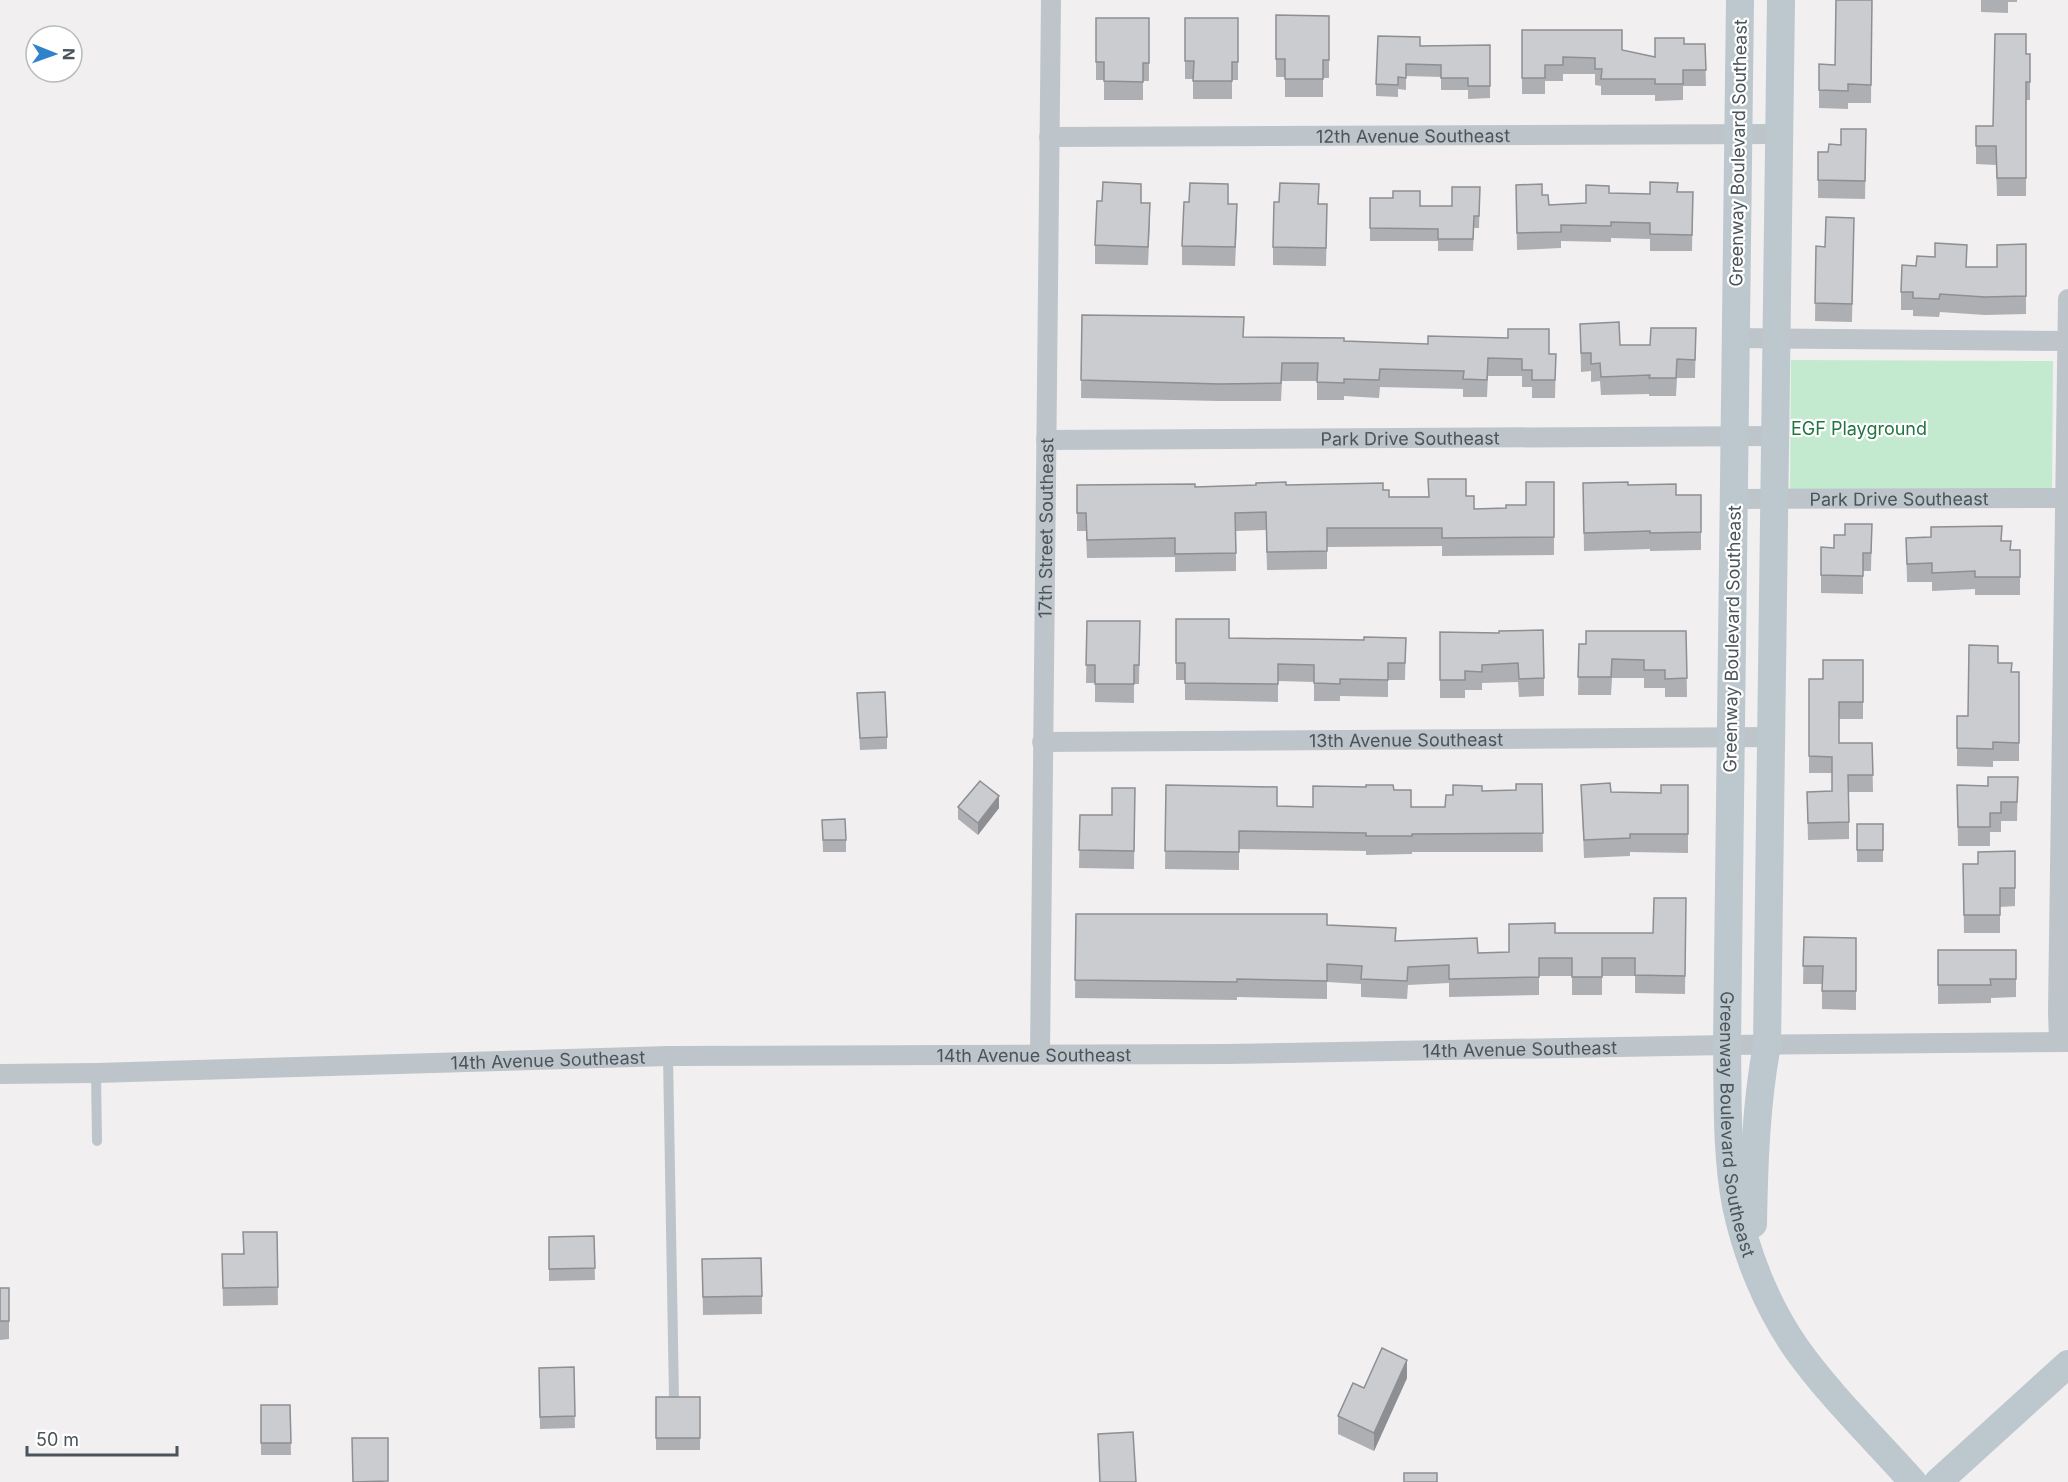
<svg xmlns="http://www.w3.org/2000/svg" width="2068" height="1482" font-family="Inter,sans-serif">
<rect width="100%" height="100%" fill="#f1eff0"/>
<!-- green -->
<path fill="#c3e9ce" d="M1791 360 2053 361 2052 494 1790 497Z"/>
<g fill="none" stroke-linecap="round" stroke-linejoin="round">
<!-- lane -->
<g stroke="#bdc5ca" stroke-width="10">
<path d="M668 1056 674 1399"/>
<path d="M96 1073 97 1141"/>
</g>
<!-- street -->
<g stroke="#bdc5ca" stroke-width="20">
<path id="s1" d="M1049 137 1779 134"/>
<path d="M1735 338 2067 341"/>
<path id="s2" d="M1046 440 1775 436"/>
<path id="s3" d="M1734 499 2065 498"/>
<path id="s4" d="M1042 742 1771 737"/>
<path d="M2059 1041 2058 1012 2068 299"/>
<path id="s5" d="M1040 1054 1051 0"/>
<path id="s6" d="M0 1074 96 1073 668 1056 1227 1054 1727 1045 2068 1042"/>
</g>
<!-- secondary -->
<g stroke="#bdc7ce" stroke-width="28">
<path id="s7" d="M1740 0 1727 1045C1728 1098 1726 1153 1736 1205 1746 1254 1767 1306 1796 1348 1830 1396 1874 1438 1913 1482"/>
<path d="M1753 1224C1754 1165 1756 1103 1767 1045L1781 0"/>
<path d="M1938 1482 2068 1364"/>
</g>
</g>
<!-- wall -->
<g fill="#aeafb3">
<path d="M1872 0 1871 103H1848V109L1819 108V64L1835 65Z"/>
<path d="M1981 0H2017V2H2008V13L1981 12Z"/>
<path d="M1276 15 1329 16V78H1323V97H1285V77H1276Z"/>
<path d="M1096 18H1149V81H1143V100H1104V80H1096Z"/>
<path d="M1185 18H1238V80H1232V99H1193V79H1185Z"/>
<path d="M1522 30 1655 57 1684 44H1705L1706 86H1683V100L1655 101V95H1601V86L1595 85V74H1563V81H1545V94H1522Z"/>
<path d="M1490 45V98L1468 99V90H1441V77L1406 76V90L1398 89V97L1376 96V84L1420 46Z"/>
<path d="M2026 54H2030V100H2026V196H1997L1996 165 1976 164V126H1993Z"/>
<path d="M1866 147 1865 199 1818 198V180L1828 152Z"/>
<path d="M1516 185 1542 195 1549 205 1586 203 1609 193 1650 194 1678 192H1693L1692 251H1650V239L1611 238V242L1561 241V248L1517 250Z"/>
<path d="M1480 187 1479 228H1474L1473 251H1438V241H1370V198L1420 206H1452Z"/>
<path d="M1141 203 1150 221 1148 265 1095 264V245Z"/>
<path d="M1228 204 1237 222 1235 266 1182 265V246Z"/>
<path d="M1318 204 1327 222 1326 266 1273 265V247Z"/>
<path d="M1854 218 1852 322 1815 321 1816 246 1825 247Z"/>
<path d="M2026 244V314L1985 315 1940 312 1939 317 1913 316V310H1901V292L1967 267H1997Z"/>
<path d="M1082 315 1244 337 1344 341 1556 354 1555 398H1532V387H1522V376H1488L1487 397H1463V389L1380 387 1379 398 1344 396V400H1317V381H1282L1281 401H1219L1081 398Z"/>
<path d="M1580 324 1620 345H1650L1696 328 1695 378H1677L1676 396H1649V394L1601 395 1600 381 1591 382V371L1581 372Z"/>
<path d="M1554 482V555L1442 556V546L1327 547V569L1267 570 1266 530 1236 531V571L1175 572V557L1087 558 1086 531H1077V485L1195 487 1286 485 1383 490 1389 497 1466 496 1474 509 1506 508 1526 505Z"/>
<path d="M1583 483 1628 485 1676 495H1701V550L1650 551V549L1584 551Z"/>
<path d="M1872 524 1871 571H1863V594L1821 593V547L1834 548 1845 535Z"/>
<path d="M1931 537 2002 541 2011 550H2020V595H1975V589L1932 591V582H1907L1906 538Z"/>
<path d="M1176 619 1229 638 1364 640 1406 638 1405 680H1388V697L1340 696V701H1314V682L1278 681V702L1185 700V680H1176Z"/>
<path d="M1087 621H1140L1139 684H1134V703L1095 702V683H1086Z"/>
<path d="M1686 631 1687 697H1665V688H1644V678H1612L1611 695H1578L1579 644H1586Z"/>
<path d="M1440 632 1499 633 1544 678V696L1519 697 1518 682 1482 683V690H1465V698H1440Z"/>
<path d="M1863 660V719H1839V743H1872L1873 792H1849V839L1808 840 1807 792 1832 791V773H1809V679H1823Z"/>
<path d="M1998 663 2012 672H2019V761H1993V767L1957 766V716H1968Z"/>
<path d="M857 693 887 737V749L860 750Z"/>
<path d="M2018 777 2017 821H2001V832H1990V846H1958L1957 785 1988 786Z"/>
<path d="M1542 784 1543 852H1412V854L1366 855V851L1239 849V870L1165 869 1166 785 1277 806 1313 807 1394 790 1411 807H1445L1453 795 1482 791 1516 790Z"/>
<path d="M1581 785 1611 792 1661 793 1688 785V853L1630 852V856L1584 858Z"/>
<path d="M1135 788 1134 869 1079 868 1080 815H1112Z"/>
<path d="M958 807 999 808 978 835 958 819Z"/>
<path d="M822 820 846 840V852H823Z"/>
<rect x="1857" y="824" width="26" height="38"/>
<path d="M2015 851V906L2000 907V933H1964L1963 864H1978Z"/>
<path d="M1686 898 1685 994 1635 993V976H1602V995H1572V976H1539V995L1449 997V983L1408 985 1407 999 1361 997V984L1327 982V999L1237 997V1000L1075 998 1076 914 1327 925 1396 941 1478 953 1509 952 1555 933H1653Z"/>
<path d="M1804 937 1856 938V1010L1822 1009V984H1803Z"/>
<path d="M1938 950H2016V997L1991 998V1003L1938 1004Z"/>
<path d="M243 1232H277L278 1305 223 1306 222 1254H243Z"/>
<path d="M594 1236 595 1280 549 1281V1237Z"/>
<path d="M702 1259 762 1296V1314L703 1315Z"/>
<path d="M0 1288H9V1339L0 1340Z"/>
<path d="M574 1367 575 1428 540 1429 539 1368Z"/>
<path d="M1407 1378 1374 1451 1338 1434V1416L1364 1388Z"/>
<rect x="656" y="1397" width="44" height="53"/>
<path d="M261 1405H290L291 1455H261Z"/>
<path d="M1098 1434 1136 1482H1099Z"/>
</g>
<!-- shaded-wall -->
<g fill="#8d8f92">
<path d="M999 796V808L978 835V823Z"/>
<path d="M1407 1360V1378L1374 1451V1433Z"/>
</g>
<!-- building -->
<g fill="#caccd0" stroke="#8d8f92" stroke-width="1.5">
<path d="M1836 0H1872L1871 85 1848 84V91L1819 90V64L1835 65Z"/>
<path d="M1276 15 1329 16V60H1323V79H1285V59H1276Z"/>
<path d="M1096 18H1149V63H1143V82L1104 81V62H1096Z"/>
<path d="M1185 18H1238V62H1232V81H1193L1194 61H1185Z"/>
<path d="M1522 30H1622V50L1655 57V38H1684V44H1705L1706 70H1683V84H1655V79H1601L1602 69H1595V58L1563 57V65H1545V78H1522Z"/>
<path d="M1995 34H2026V54H2030V82H2026V178H1997L1996 146H1976V126H1993Z"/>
<path d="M1378 36 1420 37V46L1490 45V86H1468V78H1441V65L1406 64V78L1398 77V85L1376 84Z"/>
<path d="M1841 129H1866L1865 181 1818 180V152H1828L1829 144 1841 145Z"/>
<path d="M1103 182 1141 184V203H1150L1148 247 1095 245 1097 201H1102Z"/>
<path d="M1650 182 1678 183 1677 192H1693L1692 235 1650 234V223L1611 222V226L1561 225V232L1517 233 1516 185 1542 184V195H1548L1549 205 1586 203V185L1609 186V193L1650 194Z"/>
<path d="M1190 183 1228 184V204H1237L1235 247 1182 246 1184 202H1189Z"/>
<path d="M1280 183 1319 184 1318 204H1327L1326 248 1273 247 1274 202H1279Z"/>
<path d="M1452 187H1480L1479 216H1474L1473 239H1438V229L1370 228V198H1393V191H1420V206H1452Z"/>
<path d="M1826 217 1854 218 1852 304 1815 303 1816 246 1825 247Z"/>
<path d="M1935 243 1967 245 1966 267H1997V245L2026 244V296L1985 297 1940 294 1939 299 1913 298V292H1901L1902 265 1916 266 1917 256 1935 257Z"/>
<path d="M1082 315 1244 317 1243 337 1344 338V341L1428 344V336L1508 338V329H1549V354H1556L1555 380H1532V370H1522V359L1488 358 1487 380 1463 379 1464 371 1380 369 1379 380 1344 379V383L1317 382 1318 363H1282L1281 383 1219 384 1081 380Z"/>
<path d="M1619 322 1620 345H1650L1651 328H1696L1695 360 1677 359 1676 378H1649L1650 375 1601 377 1600 363 1591 364V353H1581L1580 324Z"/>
<path d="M1428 479H1466V496H1474V509L1506 508V505H1526V482H1554V537L1442 538V528H1327V551L1267 552 1266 512 1235 513 1236 553 1175 554V538L1087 540 1086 513H1077V485L1195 484V487L1256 485V483L1286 482V485L1383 483V490H1389V497H1429Z"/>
<path d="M1628 482V485L1676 484V495H1701V532L1650 533V531L1584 533 1583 483Z"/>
<path d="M1845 524H1872L1871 553H1863V576L1821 575V547L1834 548V535H1845Z"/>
<path d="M2002 526 2001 541H2011L2010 550H2020V577H1975V571L1932 573V563L1907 564 1906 538 1931 537V527Z"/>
<path d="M1176 619H1229V638L1364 640V637L1406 638 1405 663H1388V680L1340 679V684L1314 683V665L1278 664V684L1185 683V663H1176Z"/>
<path d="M1087 621H1140L1139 665H1134V684H1095V665H1086Z"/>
<path d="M1543 630 1544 678 1519 679 1518 663 1482 665V672L1465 671V680H1440V632L1499 633V631Z"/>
<path d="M1586 631H1686L1687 678 1665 679V670H1644V660L1612 659 1611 677H1578L1579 644H1586Z"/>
<path d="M1969 645 1998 646V663H2012L2011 672H2019V743L1993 742V749L1957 748V716H1968Z"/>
<path d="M1823 660H1863V702H1839V743H1872L1873 775H1848L1849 822 1808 823 1807 792 1832 791V757L1809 756V679H1823Z"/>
<path d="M885 692 887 737 860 738 857 693Z"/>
<path d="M1988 777H2018L2017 802H2001V813H1990V827H1958L1957 785 1988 786Z"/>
<path d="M980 781 999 796 978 823 958 807Z"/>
<path d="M1610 783 1611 792 1661 793V785H1688V834H1630V838L1584 840 1581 785Z"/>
<path d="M1516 784H1542L1543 833 1412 834V836H1366V833L1239 831V852L1165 851 1166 785 1277 787V806L1313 807V786L1366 787V785H1393L1394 790H1411V807H1445L1446 795H1453V785L1482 786V791L1516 790Z"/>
<path d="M1112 788H1135L1134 851 1079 850 1080 815H1112Z"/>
<path d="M845 819 846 840H823L822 820Z"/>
<rect x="1857" y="824" width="26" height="26"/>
<path d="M2015 851V888H2000V915H1964L1963 864H1978V852Z"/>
<path d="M1654 898H1686L1685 976 1635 975V958H1602V977H1572V958H1539V977L1449 979V965L1408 967 1407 981 1361 979 1362 966 1327 964V981L1237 979V982L1075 980 1076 914H1327V925L1396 928 1395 941 1477 938 1478 953 1509 952V924L1555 923V933H1653Z"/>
<path d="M1804 937 1856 938V991H1822L1823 966H1803Z"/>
<path d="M1938 950H2016V979H1990L1991 985H1938Z"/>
<path d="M243 1232H277L278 1287 223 1288 222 1254H244Z"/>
<path d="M594 1236 595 1268 549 1269V1237Z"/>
<path d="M761 1258 762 1296 703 1297 702 1259Z"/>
<rect x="0" y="1288" width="9" height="33"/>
<path d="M1382 1348 1407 1360 1374 1433 1338 1416 1353 1383 1364 1388Z"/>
<path d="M574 1367 575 1416 540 1417 539 1368Z"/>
<rect x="656" y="1397" width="44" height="41"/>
<path d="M261 1405H290L291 1443H261Z"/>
<path d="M1133 1432 1136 1482H1100L1098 1434Z"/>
<path d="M352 1438H388V1481L353 1482Z"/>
<rect x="1404" y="1473" width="33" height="9"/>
</g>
<g text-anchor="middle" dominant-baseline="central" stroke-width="4.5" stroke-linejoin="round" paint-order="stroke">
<!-- street labels -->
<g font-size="18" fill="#4a545a" stroke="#fff">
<text stroke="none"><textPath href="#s1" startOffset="364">12th Avenue Southeast</textPath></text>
<text transform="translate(1738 153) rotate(-89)">Greenway Boulevard Southeast</text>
<text stroke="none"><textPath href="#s2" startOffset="364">Park Drive Southeast</textPath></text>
<text stroke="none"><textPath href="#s3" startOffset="165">Park Drive Southeast</textPath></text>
<text stroke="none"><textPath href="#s5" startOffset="526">17th Street Southeast</textPath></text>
<text transform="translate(1732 639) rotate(-89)">Greenway Boulevard Southeast</text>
<text stroke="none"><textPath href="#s4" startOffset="364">13th Avenue Southeast</textPath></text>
<text stroke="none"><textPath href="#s6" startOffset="1520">14th Avenue Southeast</textPath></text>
<text stroke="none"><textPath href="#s6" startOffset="1034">14th Avenue Southeast</textPath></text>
<text stroke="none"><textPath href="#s6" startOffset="548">14th Avenue Southeast</textPath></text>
<text stroke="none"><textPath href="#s7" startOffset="1125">Greenway Boulevard Southeast</textPath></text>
</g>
<!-- park labels -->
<g font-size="18" fill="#237343" stroke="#fff">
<text x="1859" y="428">EGF Playground</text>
</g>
</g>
<!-- north arrow -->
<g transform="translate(54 54) rotate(91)"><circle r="28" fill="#ffffff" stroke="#b7bbbd" stroke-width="1.5"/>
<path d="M0-4.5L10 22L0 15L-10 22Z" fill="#3083cb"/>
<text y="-9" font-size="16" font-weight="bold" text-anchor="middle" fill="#4a545a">N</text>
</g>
<!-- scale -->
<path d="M27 1446v9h150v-9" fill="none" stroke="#4a545a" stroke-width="3"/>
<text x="36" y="1446" font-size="18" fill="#4a545a" stroke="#ffffff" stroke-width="4.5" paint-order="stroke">50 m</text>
</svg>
